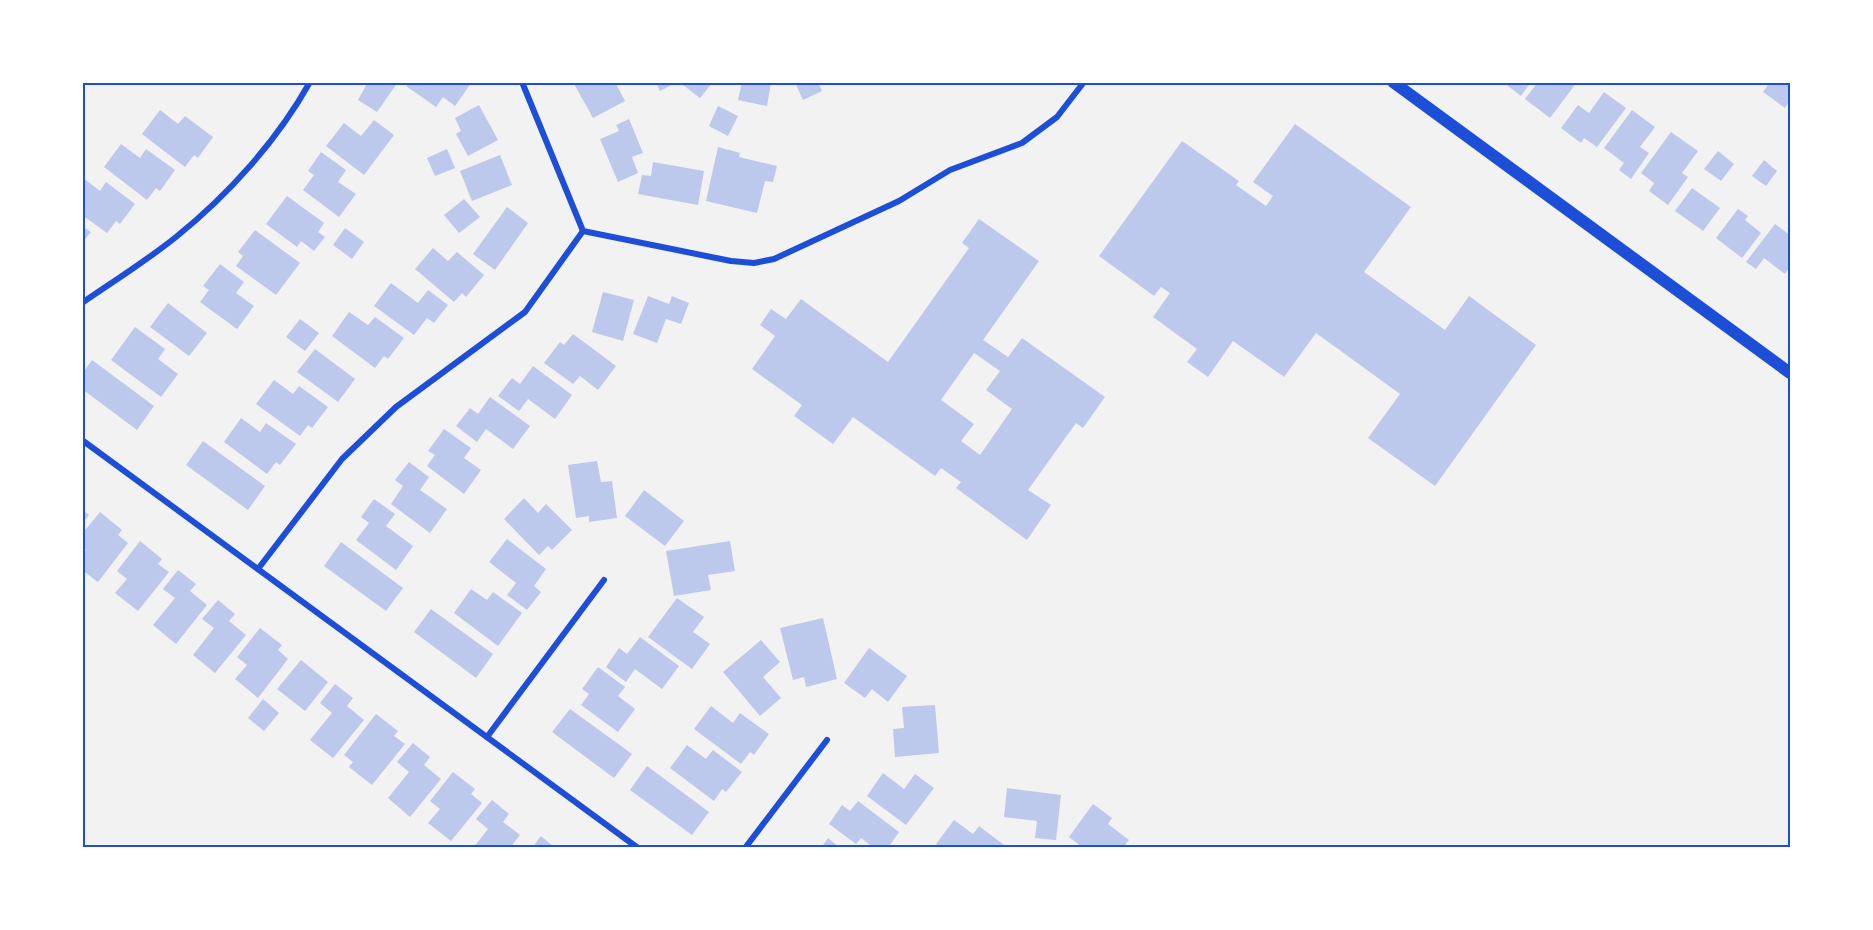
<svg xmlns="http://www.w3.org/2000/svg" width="1873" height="930" font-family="'Work Sans',sans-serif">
<rect width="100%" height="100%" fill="#f2f2f2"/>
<!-- building -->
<g fill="#bdc9ec" fill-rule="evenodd">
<path d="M368 82H398L377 112 358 100Z"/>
<path d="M409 82H469L471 83 455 106 443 97 436 107 406 86Z"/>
<path d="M573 82H615L625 101 593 118Z"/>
<path d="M656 82H677L660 91Z"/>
<path d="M684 82H713L700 98 683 85Z"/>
<path d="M742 82H771L767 106 738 100Z"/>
<path d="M795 82H818L822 91 803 100Z"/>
<path d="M1503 82H1531L1521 96Z"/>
<path d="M1538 82H1577L1550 118 1525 99Z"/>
<path d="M1770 82H1790V100L1785 108 1763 92Z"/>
<path d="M1604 92 1626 108 1597 147 1584 138 1581 143 1561 128 1578 105 1589 113Z"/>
<path d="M479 105 498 140 468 156 456 134 461 131 455 118Z"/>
<path d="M718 106 738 116 728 136 709 126Z"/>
<path d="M160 110 178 124 185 116 213 137 198 158 194 155 185 167 142 134Z"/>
<path d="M1632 110 1655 127 1640 147 1649 153 1631 179 1619 170 1624 163 1604 148Z"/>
<path d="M629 119 643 153 632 157 638 173 618 182 600 139 619 131 616 125Z"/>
<path d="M374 120 394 135 364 175 326 146 344 123 361 136Z"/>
<path d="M1295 124 1411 207 1364 272 1445 330 1469 296 1536 345 1435 486 1368 438 1400 394 1316 333 1284 377 1233 341 1208 377 1187 362 1197 349 1153 317 1170 293 1161 287 1154 296 1099 256 1182 141 1239 181 1236 185 1266 206 1273 196 1253 182Z"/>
<path d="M1671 132 1698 151 1682 173 1688 177 1668 205 1649 191 1654 183 1641 173Z"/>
<path d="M121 144 140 158 146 149 175 170 160 191 156 188 147 200 104 167Z"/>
<path d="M718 147 740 153 739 157 777 166 773 182 765 181 757 213 706 201Z"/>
<path d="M447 149 455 168 435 176 427 158Z"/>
<path d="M1718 151 1734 164 1721 181 1704 169Z"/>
<path d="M321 152 346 170 338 182 356 194 339 217 303 190 314 175 308 171Z"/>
<path d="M500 155 512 185 472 201 460 171Z"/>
<path d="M1764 160 1777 171 1766 186 1752 176Z"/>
<path d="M653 162 704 171 698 205 638 194 642 175 651 176Z"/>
<path d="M82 177 100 191 106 182 135 204 120 224 116 221 107 233 82 215Z"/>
<path d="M1692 188 1720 208 1703 231 1675 211Z"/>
<path d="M287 196 324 223 318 232 325 237 314 251 301 241 297 247 266 224Z"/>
<path d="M464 199 480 217 459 233 444 215Z"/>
<path d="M507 207 528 223 495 270 473 254Z"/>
<path d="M1738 209 1748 216 1745 220 1761 233 1742 258 1716 238Z"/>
<path d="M979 219 1039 261 983 340 1008 357 1022 338 1105 397 1083 428 1076 423 1028 490 1051 505 1027 540 956 488 961 482 941 468 935 476 853 417 833 444 794 416 802 405 752 369 775 336 760 325 771 309 786 319 801 299 888 362 969 248 962 243ZM974 353 1000 371 986 390 1012 409 980 455 961 441 974 424 941 400Z"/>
<path d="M1775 224 1790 235V266L1785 274 1764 258 1756 269 1746 262Z"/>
<path d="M82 226 91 232 82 243Z"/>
<path d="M345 228 364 242 352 259 333 245Z"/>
<path d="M255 230 300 263 276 295 236 266 243 256 238 252Z"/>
<path d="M433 248 448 261 457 252 484 275 466 297 462 293 454 302 415 269Z"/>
<path d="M220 264 244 282 236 293 254 306 237 329 200 302 209 290 203 286Z"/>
<path d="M391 283 418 303 428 290 448 305 434 323 427 318 414 335 374 306Z"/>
<path d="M603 292 634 300 623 341 592 332Z"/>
<path d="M648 296 669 304 672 296 689 303 681 324 666 319 657 343 633 334Z"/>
<path d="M168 303 207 333 189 356 150 327Z"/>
<path d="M349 312 368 325 375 317 404 338 388 359 384 356 375 368 332 336Z"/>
<path d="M300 319 319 333 305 351 286 337Z"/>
<path d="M135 327 165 349 158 359 178 374 161 397 111 360Z"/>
<path d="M573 334 616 366 598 390 580 376 573 384 544 363 560 342 564 345Z"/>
<path d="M315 349 355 379 338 402 297 372Z"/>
<path d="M92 360 154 406 137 430 82 389V374Z"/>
<path d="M533 366 572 395 555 419 528 399 519 411 498 396 512 378 520 384Z"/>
<path d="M274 380 293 394 299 386 328 407 312 428 308 425 300 436 256 404Z"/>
<path d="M490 397 530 426 513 449 486 429 477 442 456 426 470 408 478 414Z"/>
<path d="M241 418 260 432 266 423 296 444 280 465 276 462 267 474 224 442Z"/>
<path d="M444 429 471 448 464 458 481 470 464 494 427 466 435 455 428 451Z"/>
<path d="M203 441 265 486 248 510 186 465Z"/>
<path d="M597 461 601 482 612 481 617 518 589 522V516L576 518 568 465Z"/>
<path d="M409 462 429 477 420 490 447 509 430 533 391 504 403 486 395 480Z"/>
<path d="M644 490 684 521 665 546 625 516Z"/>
<path d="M524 498 538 513 546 504 572 530 552 550 548 546 539 555 504 519Z"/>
<path d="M374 499 395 514 386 526 413 546 396 570 356 540 369 523 361 517Z"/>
<path d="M82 510 89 515 82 524Z"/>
<path d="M100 512 122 530 118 535 128 543 98 582 82 570V554L86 550 82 547V534Z"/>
<path d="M507 539 546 569 534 586 541 592 527 610 507 595 516 583 489 562Z"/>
<path d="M140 541 162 559 158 564 169 572 138 611 115 593 127 579 117 571Z"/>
<path d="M730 541 735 571 708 575 711 590 674 596 666 551Z"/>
<path d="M341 542 403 588 386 611 324 566Z"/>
<path d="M178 570 196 584 190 591 207 605 176 644 153 625 175 598 163 589Z"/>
<path d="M471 589 487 600 493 592 522 613 498 646 454 613Z"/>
<path d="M677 598 704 617 693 632 710 644 692 669 648 637Z"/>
<path d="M218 600 235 614 229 621 246 635 215 673 193 655 214 628 202 619Z"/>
<path d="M431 609 493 654 476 678 414 632Z"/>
<path d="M823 618 837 679 806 687 804 677 793 680 780 628Z"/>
<path d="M260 628 282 645 278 650 288 659 258 698 235 679 247 665 237 657Z"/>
<path d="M640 637 679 666 662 689 635 669 626 682 606 667 619 648 627 654Z"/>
<path d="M761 640 780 662 763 677 781 698 760 716 723 672Z"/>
<path d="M869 648 907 676 888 702 872 689 865 698 844 683Z"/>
<path d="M301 660 328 682 305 711 277 689Z"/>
<path d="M598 667 625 687 618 696 635 709 618 732 581 705 589 694 582 689Z"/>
<path d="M335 684 353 698 347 706 364 720 333 758 310 740 332 713 320 703Z"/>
<path d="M263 699 279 713 264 731 248 718Z"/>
<path d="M935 705 939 753 895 757 893 729 904 728 902 707Z"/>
<path d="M711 706 733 723 740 713 769 734 754 755 750 752 741 764 694 729Z"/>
<path d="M570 709 632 754 614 778 552 732Z"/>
<path d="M376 714 398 731 394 736 405 744 372 785 349 767 353 762 344 755Z"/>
<path d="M413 743 430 757 424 765 441 779 410 817 388 798 409 772 397 762Z"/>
<path d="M687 745 706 759 713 750 742 772 726 792 722 789 714 801 670 768Z"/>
<path d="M647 766 709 812 692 835 630 790Z"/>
<path d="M453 772 475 789 471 794 482 803 451 841 428 823 440 809 430 801Z"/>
<path d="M883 773 904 789 915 774 934 788 906 825 867 796Z"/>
<path d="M1007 788 1061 795 1056 840 1035 838 1037 821 1004 817Z"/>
<path d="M492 800 509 814 503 822 520 835 510 848H473L488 829 476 819Z"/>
<path d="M858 801 899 832 888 848H874L861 838 856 844 829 824 842 805 850 811Z"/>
<path d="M1093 804 1112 818 1108 824 1129 840 1123 848H1083L1069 837Z"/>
<path d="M954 820 973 834 979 826 1008 848H941L936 844Z"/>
<path d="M541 836 555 848H532Z"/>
<path d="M828 838 840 848H821Z"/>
</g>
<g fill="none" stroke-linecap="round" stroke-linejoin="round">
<!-- minor -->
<g stroke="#1d4ed8" stroke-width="6">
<path d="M522 82 583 231 731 261 754 263 774 259 899 201 950 170 1022 143 1057 117 1084 82"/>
<path d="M82 303C114 281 146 261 176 237 228 195 277 141 310 82"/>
<path d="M82 440 638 848"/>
<path d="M258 569 342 459 396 407 525 312 583 231"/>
<path d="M487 737 604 580"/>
<path d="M745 848 827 740"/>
</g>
<!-- secondary -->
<path stroke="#1d4ed8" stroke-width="12" d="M1393 82 1790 373"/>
</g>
<!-- border -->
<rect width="1873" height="930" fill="none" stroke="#ffffff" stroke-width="168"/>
<rect x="84" y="84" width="1705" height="762" fill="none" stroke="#1d4ed8" stroke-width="2"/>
</svg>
